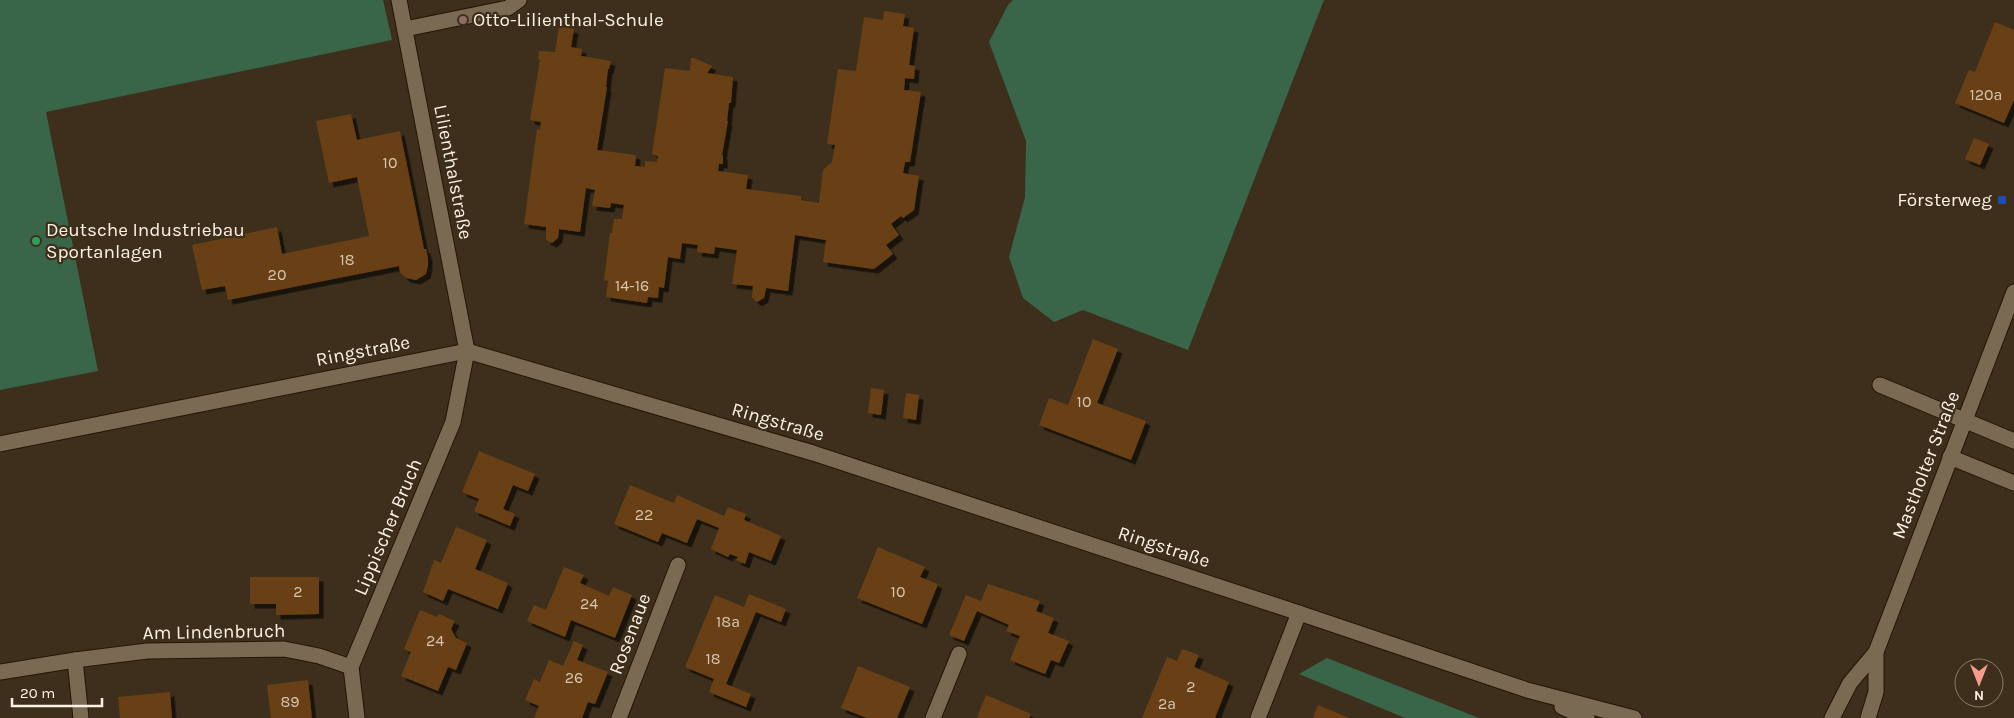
<svg xmlns="http://www.w3.org/2000/svg" width="2014" height="718" font-family="Karla,sans-serif">
<defs>
<filter id="shadow"><feDropShadow dx="4.5" dy="4.5" stdDeviation="0" flood-color="#0009"/></filter>
</defs>
<rect width="100%" height="100%" fill="#3d2f1b"/>
<!-- green -->
<g fill="#396649">
<path d="M0 0H383L392 40 46 112 98 371 0 390Z"/>
<path d="M1013 0H1324L1188 350 1083 310 1054 322 1023 298 1009 257 1025 197 1026 141 989 42 1008 5Z"/>
<path d="M1327 658 1479 718H1405L1299 674Z"/>
</g>
<!-- building -->
<g fill="#694112" filter="url(#shadow)">
<path d="M884 11 905 14 903 26 914 28 909 65 915 66 914 79 905 78 904 90 921 92 910 162H905L903 173 919 176 914 210 903 218 901 216 891 224 899 235 886 245 893 254 874 269 823 262 826 240 795 235 788 291 766 288 764 298 757 302 752 297 753 286 732 284 737 250 715 247 714 254 697 252 698 245 682 243 680 259 668 257 664 288 659 287 658 298 648 297 647 303 606 297 608 281 604 280 610 233H612L614 219H622L624 205 611 203 610 208 592 206 595 190 586 188 580 232 559 229 558 238 552 243 546 240V227L524 224 537 129 540 130 541 122 530 120 540 60 538 59 539 51 555 52 559 27 574 29 571 47 582 49 581 56 611 61 609 69H608L606 87H607L597 150 636 155 635 166 645 167V161L657 162 658 156 652 154 665 68 690 71 691 58H694L712 66 707 73 733 77 731 103H729L727 121H728L722 155H723V164H719L718 171 748 175 746 189 801 196V200L819 203 823 170 832 162 835 145 827 144 838 69 856 71 864 17 883 20Z"/>
<path d="M1995 22 2014 30V100L2004 123 1955 103 1969 70 1975 72Z"/>
<path d="M351 114 357 140 400 131 424 249H426L428 258V265L426 274 416 280 406 278 400 272 399 266 228 300 225 286 202 290 192 245 277 227 282 254 369 236 357 177 329 183 316 121Z"/>
<path d="M1974 138 1989 144 1980 165 1965 159Z"/>
<path d="M1093 339 1118 349 1097 403 1146 421 1131 460 1039 425 1049 398 1068 405Z"/>
<path d="M871 388 884 390 881 415 868 413Z"/>
<path d="M906 393 919 395 916 420 903 418Z"/>
<path d="M479 451 535 474 528 491 513 485 503 509 515 514 510 526 474 511 479 499 462 492Z"/>
<path d="M630 485 674 503 677 495 724 516 728 507 746 514 744 520 781 536 771 561 749 552 745 564 736 560 738 557 730 554 728 557 711 549 719 528 697 519 687 543 662 533 658 542 614 524Z"/>
<path d="M456 527 487 540 475 569 508 583 498 609 448 589 443 601 423 592 434 560 441 563Z"/>
<path d="M878 547 925 567 920 577 938 584 922 624 857 598Z"/>
<path d="M564 567 584 575 580 583 609 596 613 587 632 595 615 638 571 620 565 637 527 621 534 605 546 610Z"/>
<path d="M250 577H319V614L276 615V604H250Z"/>
<path d="M988 584 1040 601 1036 611 1054 618 1048 633 1069 641 1059 663 1051 660 1045 674 1010 660 1020 636 1006 631 1009 625 977 611 964 641 949 635 966 595 981 601Z"/>
<path d="M749 594 786 609 781 622 756 612 726 684 751 694 746 707 709 692 714 679 685 667 715 595 744 607Z"/>
<path d="M420 610 437 617 439 614 455 621 451 629 456 638 467 643 456 670 448 667 438 691 401 676 411 652 404 649Z"/>
<path d="M574 641 583 645 577 660 608 672 595 704 588 702 582 718H534L539 706 525 700 534 679 540 682 549 660 563 666Z"/>
<path d="M1182 649 1199 655 1194 667 1229 682 1215 718H1142L1167 657 1177 661Z"/>
<path d="M858 666 910 687 897 718H867L841 708Z"/>
<path d="M308 680 312 718H271L267 685Z"/>
<path d="M170 692 172 718H120L118 697Z"/>
<path d="M986 695 1031 714 1029 718H977Z"/>
<path d="M1318 705 1349 718H1313Z"/>
</g>
<g fill="none" stroke-linecap="round" stroke-linejoin="round">
<!-- service casing -->
<g stroke="#241604" stroke-width="17">
<g id="service">
<path d="M405 29 508 8 519 0"/>
<path d="M1880 385 2014 441"/>
<path d="M1950 457 2014 483"/>
<path d="M0 672 75 660"/>
<path d="M619 718 678 565"/>
<path d="M933 718 959 654"/>
</g>
</g>
<!-- minor casing -->
<g stroke="#241604" stroke-width="17">
<g id="minor">
<path d="M0 444 467 351 813 453 1299 613 1527 690 1634 718"/>
<path d="M1562 707 1587 718"/>
<path d="M81 718 75 660 147 651 284 649 319 656 351 667"/>
<path d="M357 718 351 667 453 422 467 351 399 0"/>
<path d="M1258 718 1299 613"/>
</g>
</g>
<!-- tertiary casing -->
<g stroke="#241604" stroke-width="17">
<g id="tertiary">
<path d="M1832 718 1850 683 1876 652"/>
<path d="M1868 718 1876 692V652L2014 292"/>
</g>
</g>
<!-- service -->
<use href="#service" stroke="#7a6a54" stroke-width="15"/>
<!-- minor -->
<use href="#minor" stroke="#7a6a54" stroke-width="15"/>
<!-- tertiary -->
<use href="#tertiary" stroke="#7a6a54" stroke-width="15"/>
</g>
<!-- markers -->
<circle fill="#8d6e63" stroke="#3d2f1b" stroke-width="2" cx="463" cy="20" r="5"/>
<rect fill="#1a4fb4" stroke="#3d2f1b" stroke-width="2" x="1997" y="195" width="10" height="10" rx="2.5"/>
<circle fill="#2e9e5b" stroke="#3d2f1b" stroke-width="2" cx="36" cy="241" r="5"/>
<g text-anchor="middle" dominant-baseline="central" stroke-width="4.5" stroke-linejoin="round" paint-order="stroke">
<!-- number labels -->
<g font-size="16" fill="#d6c6b0">
<text x="1986" y="94">120a</text>
<text x="390" y="162">10</text>
<text x="347" y="259">18</text>
<text x="277" y="274">20</text>
<text x="632" y="285">14-16</text>
<text x="1084" y="401">10</text>
<text x="644" y="514">22</text>
<text x="298" y="591">2</text>
<text x="898" y="591">10</text>
<text x="589" y="603">24</text>
<text x="728" y="621">18a</text>
<text x="435" y="640">24</text>
<text x="713" y="658">18</text>
<text x="574" y="677">26</text>
<text x="1191" y="686">2</text>
<text x="290" y="701">89</text>
<text x="1167" y="703">2a</text>
</g>
<!-- poi labels -->
<g font-size="19" fill="#fbf2e5" stroke="#3d2f1b" text-anchor="start">
<text x="473" y="20">Otto-Lilienthal-Schule</text>
<text x="1992" y="200" text-anchor="end">Försterweg</text>
<text x="46" y="230">Deutsche Industriebau<tspan x="46" dy="22">Sportanlagen</tspan></text>
</g>
<!-- street labels -->
<g font-size="19" fill="#fbf2e5" stroke="#3d2f1b">
<text transform="translate(453 172) rotate(79)">Lilienthalstraße</text>
<text transform="translate(363 351) rotate(-11)">Ringstraße</text>
<text transform="translate(778 422) rotate(16)">Ringstraße</text>
<text transform="translate(1926 465) rotate(-69)">Mastholter Straße</text>
<text transform="translate(388 527) rotate(-67)">Lippischer Bruch</text>
<text transform="translate(1164 547) rotate(18)">Ringstraße</text>
<text transform="translate(214 632) rotate(-1)">Am Lindenbruch</text>
<text transform="translate(630 634) rotate(-69)">Rosenaue</text>
</g>
</g>
<!-- north arrow -->
<g transform="translate(1979 683) rotate(180)"><circle r="24" fill="#3d2f1b" stroke="#897d6c"/>
<path d="M0-4L9 19L0 12L-9 19Z" fill="#f49d8d"/>
<text y="-8" font-size="14" font-weight="bold" text-anchor="middle" fill="#fbf2e5">N</text>
</g>
<!-- scale -->
<path d="M12 698v8h90v-8" fill="none" stroke="#fbf2e5" stroke-width="2.5"/>
<text x="20" y="698" font-size="15" fill="#fbf2e5" stroke="#3d2f1b" stroke-width="4" paint-order="stroke">20 m</text>
</svg>
